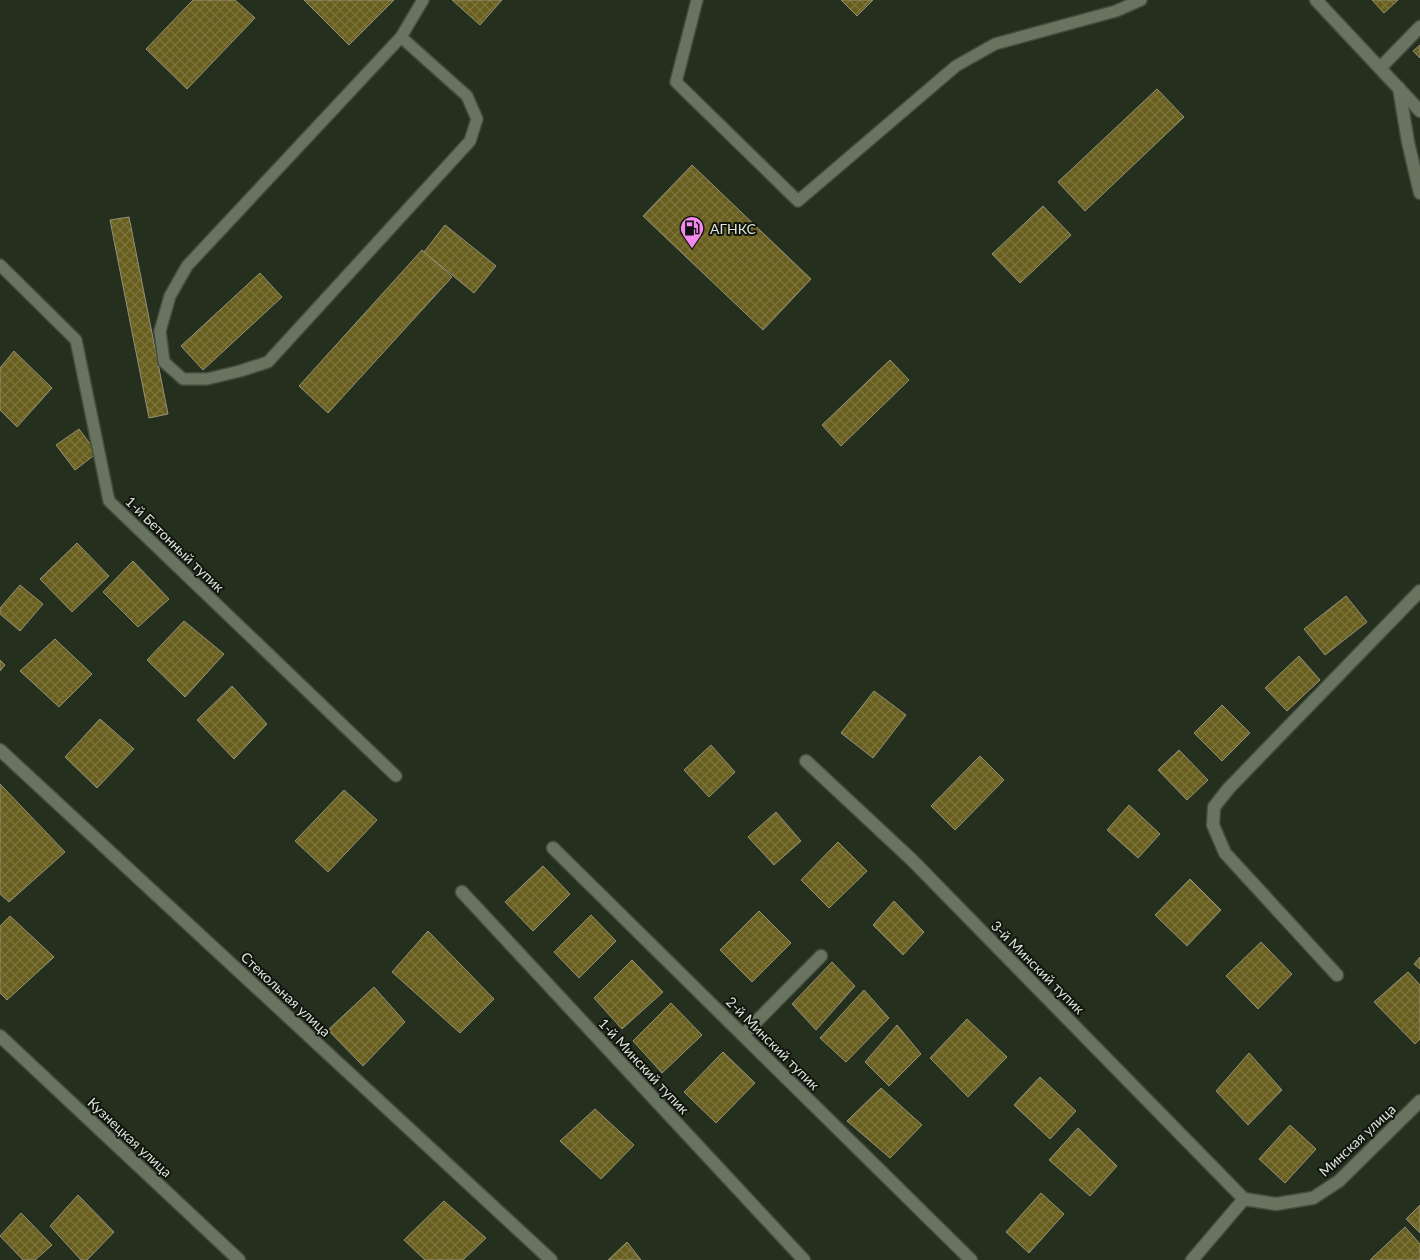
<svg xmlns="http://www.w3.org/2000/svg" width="1420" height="1260" font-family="Lato,sans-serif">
<defs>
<pattern id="building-cross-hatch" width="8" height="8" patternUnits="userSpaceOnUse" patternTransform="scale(1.25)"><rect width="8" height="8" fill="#685e1d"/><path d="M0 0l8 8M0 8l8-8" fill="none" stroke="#7d753d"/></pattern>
</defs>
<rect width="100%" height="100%" fill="#252f1e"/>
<!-- building -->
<g fill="url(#building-cross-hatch)" stroke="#94917a">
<path d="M193 0H235L255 18 187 89 146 49Z"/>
<path d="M304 0H394L349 45Z"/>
<path d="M452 0H502L480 25Z"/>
<path d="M841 0H873L857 16Z"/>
<path d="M1372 0H1398L1384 13Z"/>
<path d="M1420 45V58L1413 51Z"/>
<path d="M1157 89 1184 117 1085 211 1058 182Z"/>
<path d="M692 165 811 279 763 330 643 216Z"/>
<path d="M1043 206 1071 235 1020 283 992 254Z"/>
<path d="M129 217 168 414 149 418 110 220Z"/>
<path d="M445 225 496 266 474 293 424 252Z"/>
<path d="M422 250 452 277 328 413 299 386Z"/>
<path d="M260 273 282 297 203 370 181 346Z"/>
<path d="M14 351 52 388 17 427 0 410V368Z"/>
<path d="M890 360 909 380 841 446 822 425Z"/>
<path d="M79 429 97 453 75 470 56 445Z"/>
<path d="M77 543 109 576 72 612 40 579Z"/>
<path d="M133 561 169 599 138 627 103 592Z"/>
<path d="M20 585 43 604 20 631 0 614V608Z"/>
<path d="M1346 596 1367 622 1325 655 1304 629Z"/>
<path d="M184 621 224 654 185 697 147 660Z"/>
<path d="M55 639 92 674 59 707 20 671Z"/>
<path d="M1299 656 1320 680 1287 711 1265 688Z"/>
<path d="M0 660 5 665 0 671Z"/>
<path d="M232 686 267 724 234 759 197 720Z"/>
<path d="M874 691 906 715 873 758 841 733Z"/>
<path d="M1222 705 1250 733 1222 761 1194 733Z"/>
<path d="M100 719 134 749 97 788 65 757Z"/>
<path d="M711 745 735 772 709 797 684 770Z"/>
<path d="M1179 750 1208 780 1187 800 1158 770Z"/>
<path d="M980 756 1004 780 955 830 931 806Z"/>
<path d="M0 784 65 852 9 902 0 894Z"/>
<path d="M344 790 377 820 328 872 295 841Z"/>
<path d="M1129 805 1160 834 1138 858 1107 830Z"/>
<path d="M776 812 801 841 774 865 748 837Z"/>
<path d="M838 842 867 871 829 908 801 880Z"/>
<path d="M543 866 570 894 533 931 505 902Z"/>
<path d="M1190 879 1221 910 1187 946 1155 915Z"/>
<path d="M894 901 924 932 903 955 873 925Z"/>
<path d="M759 911 791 943 752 982 720 950Z"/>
<path d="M591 915 616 941 579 978 554 952Z"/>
<path d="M10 916 54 957 7 1000 0 993V926Z"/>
<path d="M428 931 494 999 460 1033 392 972Z"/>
<path d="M1261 942 1292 974 1258 1009 1226 976Z"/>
<path d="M1420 957V969L1414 964Z"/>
<path d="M632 960 663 992 622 1029 594 998Z"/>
<path d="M832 962 855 986 816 1030 792 1004Z"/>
<path d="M1408 972 1420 985V1039L1415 1044 1374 1002Z"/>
<path d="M374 987 405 1022 363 1066 328 1030Z"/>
<path d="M864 990 889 1018 846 1062 820 1038Z"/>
<path d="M671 1003 702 1035 662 1073 633 1041Z"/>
<path d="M967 1019 1007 1057 968 1097 930 1058Z"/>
<path d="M897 1025 921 1054 889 1086 865 1062Z"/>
<path d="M723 1052 755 1083 716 1123 684 1092Z"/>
<path d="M1249 1053 1282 1090 1248 1125 1216 1091Z"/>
<path d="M1040 1077 1076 1111 1050 1139 1014 1105Z"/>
<path d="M881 1088 922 1125 890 1158 847 1121Z"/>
<path d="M595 1109 634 1145 601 1179 560 1141Z"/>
<path d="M1290 1125 1316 1149 1285 1183 1259 1159Z"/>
<path d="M1078 1128 1117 1166 1090 1196 1049 1160Z"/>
<path d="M1041 1193 1064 1214 1029 1253 1006 1232Z"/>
<path d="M78 1195 114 1232 87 1260H81L50 1226Z"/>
<path d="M444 1201 486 1238 463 1260H425L404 1240Z"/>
<path d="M1420 1205V1233L1406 1219Z"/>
<path d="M21 1213 52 1245 35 1260H23L0 1236Z"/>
<path d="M1405 1227 1420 1244V1260H1370Z"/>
<path d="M627 1242 641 1260H608Z"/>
</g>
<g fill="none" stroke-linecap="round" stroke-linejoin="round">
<!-- service casing -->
<g stroke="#444c3e" stroke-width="14">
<g id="service">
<path d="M697 0 676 82 798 201 956 66 995 44 1116 11 1141 0"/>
<path d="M401 37 467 96 477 119 470 141 268 362 240 371 207 379H183L164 362 160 331 170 296 187 266 401 37 423 0"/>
<path d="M0 265 76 340 109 501 396 776"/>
</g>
</g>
<!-- minor casing -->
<g stroke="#444c3e" stroke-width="15">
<g id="minor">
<path d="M1380 68 1420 27"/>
<path d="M1399 88 1408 142 1420 193"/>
<path d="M0 750 551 1260"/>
<path d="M806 761 912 860 1244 1199"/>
<path d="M553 848 971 1260"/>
<path d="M462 892 804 1260"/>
<path d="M1337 975 1225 853 1213 825 1214 807 1229 788 1420 591"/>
<path d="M743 1035 821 956"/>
<path d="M0 1036 239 1260"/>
<path d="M1192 1260 1244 1199 1276 1204 1313 1198 1339 1181 1420 1101"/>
</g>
</g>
<!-- tertiary casing -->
<g stroke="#444c3e" stroke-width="15">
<path id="tertiary" d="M1316 0 1420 111"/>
</g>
<!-- service -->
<use href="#service" stroke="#687460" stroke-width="11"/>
<!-- minor -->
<use href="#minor" stroke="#687460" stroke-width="12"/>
<!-- tertiary -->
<use href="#tertiary" stroke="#687460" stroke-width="12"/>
</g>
<!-- icons -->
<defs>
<g id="fuel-pin" transform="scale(1.25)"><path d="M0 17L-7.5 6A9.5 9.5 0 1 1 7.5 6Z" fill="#f489f0" stroke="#11150e"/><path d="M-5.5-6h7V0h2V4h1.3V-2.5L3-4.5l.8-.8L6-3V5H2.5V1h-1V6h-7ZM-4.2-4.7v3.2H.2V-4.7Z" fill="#111"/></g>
</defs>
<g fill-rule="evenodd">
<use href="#fuel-pin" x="692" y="228"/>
</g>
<g text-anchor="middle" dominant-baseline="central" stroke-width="4" stroke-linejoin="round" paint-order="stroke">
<!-- poi labels -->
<g font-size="14" fill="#dde4d9" stroke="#11150e" text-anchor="start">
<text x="710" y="228">АГНКС</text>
</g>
<!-- street labels -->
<g font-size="14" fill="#dde4d9" stroke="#11150e">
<text transform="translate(175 544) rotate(44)">1-й Бетонный тупик</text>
<text transform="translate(1038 967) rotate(45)">3-й Минский тупик</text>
<text transform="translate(286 994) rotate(43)">Стекольная улица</text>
<text transform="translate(773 1043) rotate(45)">2-й Минский тупик</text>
<text transform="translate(644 1066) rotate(47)">1-й Минский тупик</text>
<text transform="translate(130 1137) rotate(43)">Кузнецкая улица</text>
<text transform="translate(1357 1140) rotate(-43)">Минская улица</text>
</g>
</g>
</svg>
